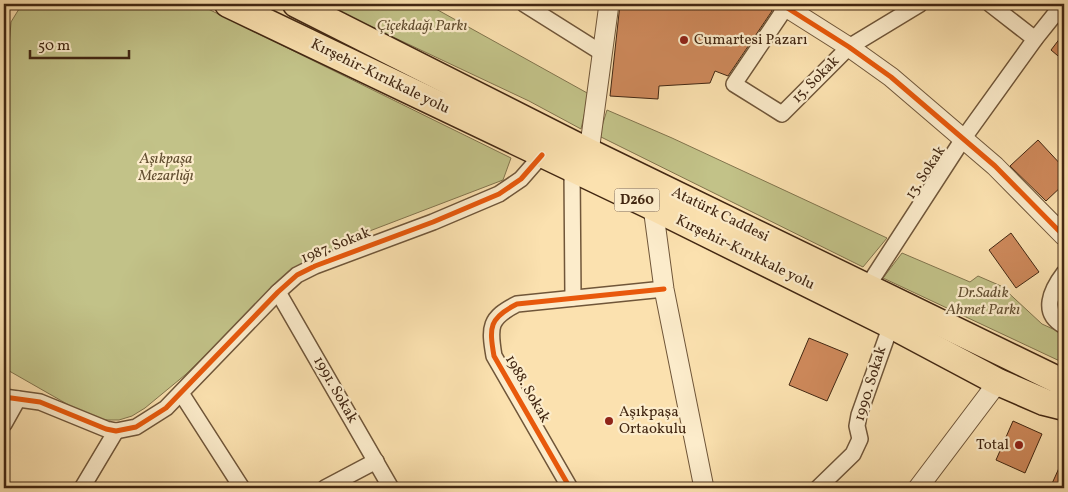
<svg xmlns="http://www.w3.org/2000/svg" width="1068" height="492" font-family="Vollkorn,serif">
<rect width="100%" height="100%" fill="#fbe1af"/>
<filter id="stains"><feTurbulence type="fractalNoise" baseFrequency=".004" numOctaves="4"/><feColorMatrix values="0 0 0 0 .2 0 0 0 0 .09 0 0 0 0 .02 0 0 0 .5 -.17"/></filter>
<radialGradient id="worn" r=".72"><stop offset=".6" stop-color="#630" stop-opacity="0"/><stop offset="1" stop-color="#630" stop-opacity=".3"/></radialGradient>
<!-- green -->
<g fill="#c2c288" stroke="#82744d">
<path d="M22 4H198L511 158 503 180 367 232 294 269 185 375 145 408 132 416 119 420H105L74 408 4 368V79L7 73 11 22Z"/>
<path d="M323 4H427L589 94 581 129 529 101Z"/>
<path d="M607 110 672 138 887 238 863 267 599 136Z"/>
<path d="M902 253 970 282 978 276 1001 286 1042 324 1064 334V363L883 278Z"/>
</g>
<!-- building -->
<g fill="#ce895b" stroke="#422712">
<path d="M620 4H765L771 7 772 11 728 76 715 71 710 83 659 86 658 99 610 96Z"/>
<path d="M1064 33V61L1051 50Z"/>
<path d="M1038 140 1064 168V184L1046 201 1010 166Z"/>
<path d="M1011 233 1039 272 1016 288 989 250Z"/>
<path d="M809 338 848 354 827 401 789 385Z"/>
<path d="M1013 421 1042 434 1025 473 996 460Z"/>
<path d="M1064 457V488H1050Z"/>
</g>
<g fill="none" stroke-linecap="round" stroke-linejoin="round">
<!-- minor casing -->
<g stroke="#705639" stroke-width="18">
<g id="minor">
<path d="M524 4 602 53"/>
<path d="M990 4 1035 39"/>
<path d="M786 7 734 84 782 114 849 47 920 4"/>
<path d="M572 169 573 298"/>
<path d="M1064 273C1051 290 1040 313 1064 326"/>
<path d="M867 287 963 139 1035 39 1063 4"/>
<path d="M278 292 391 488"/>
<path d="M181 393 242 488"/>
<path d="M4 397 40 402 106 429 116 431 136 427 166 408 278 292 297 275 315 266 433 222 499 194 521 179 542 155"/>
<path d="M4 424 18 399"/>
<path d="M82 488 116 431"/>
<path d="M325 488 376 461"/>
<path d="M570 488 494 356C489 327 489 318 517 304L664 289"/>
<path d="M818 488 853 454 860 439 857 426 859 415 891 325"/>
</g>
</g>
<!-- tertiary casing -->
<g stroke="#705639" stroke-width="21">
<g id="tertiary">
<path d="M781 4 849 47 891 77 995 166 1064 236"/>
<path d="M589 152 609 4"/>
<path d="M653 207 664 289 704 488"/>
<path d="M918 488 998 382"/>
</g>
</g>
<!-- trunk casing -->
<g stroke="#422712" stroke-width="29">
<g id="trunk">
<path d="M228 4 653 207 891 325 998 382 1044 402 1064 407"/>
<path d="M296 4 589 152 1064 383"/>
</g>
</g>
<!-- minor -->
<use href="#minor" stroke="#fceccb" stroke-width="15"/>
<!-- tertiary -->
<use href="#tertiary" stroke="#fceccb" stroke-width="19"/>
<!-- trunk -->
<use href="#trunk" stroke="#fbe1af" stroke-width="26"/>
<!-- cycleway casing -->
<g stroke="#fceccb" stroke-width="8">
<g id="cycleway">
<path d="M781 4 849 47 891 77 995 166 1064 236"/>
<path d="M4 397 40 402 106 429 116 431 136 427 166 408 278 292 297 275 315 266 433 222 499 194 521 179 542 155"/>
<path d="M570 488 494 356C489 327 489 318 517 304L664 289"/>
</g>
</g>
<!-- cycleway -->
<use href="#cycleway" stroke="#e8590c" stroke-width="5"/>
</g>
<!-- markers -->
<g fill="#8f2418" stroke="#fceccb" stroke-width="2">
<circle cx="684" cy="40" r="5"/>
<circle cx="609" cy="421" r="5"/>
<circle cx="1019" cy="445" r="5"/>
</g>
<g text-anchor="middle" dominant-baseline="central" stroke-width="4.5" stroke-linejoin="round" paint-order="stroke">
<!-- shield labels -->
<rect fill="#fceccb" stroke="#7a624a" stroke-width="1" x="614.5" y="188.5" width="45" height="23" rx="4"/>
<g font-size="14" font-weight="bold" fill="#422712">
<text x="637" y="200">D260</text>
</g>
<!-- park labels -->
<g font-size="15" font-style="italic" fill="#624e30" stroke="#fceccb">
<text x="422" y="26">Çiçekdağı Parkı</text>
<text x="166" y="159">Aşıkpaşa<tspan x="166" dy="17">Mezarlığı</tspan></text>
<text x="983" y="293">Dr.Sadık<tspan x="983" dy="17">Ahmet Parkı</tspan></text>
</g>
<!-- poi labels -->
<g font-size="15" fill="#422712" stroke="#fceccb" text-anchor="start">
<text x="694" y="40">Cumartesi Pazarı</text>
<text x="619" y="412">Aşıkpaşa<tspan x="619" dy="17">Ortaokulu</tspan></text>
<text x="1009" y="445" text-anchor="end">Total</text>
</g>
<!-- street labels -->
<g font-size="15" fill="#422712" stroke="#fceccb">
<text transform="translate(380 77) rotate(26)">Kırşehir-Kırıkkale yolu</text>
<text transform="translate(816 80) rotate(-45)">15. Sokak</text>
<text transform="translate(926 173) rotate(-57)">13. Sokak</text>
<text transform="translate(720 215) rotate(26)">Atatürk Caddesi</text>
<text transform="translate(336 246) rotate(-22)">1987. Sokak</text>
<text transform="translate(745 253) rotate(26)">Kırşehir-Kırıkkale yolu</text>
<text transform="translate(871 384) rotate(-73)">1990. Sokak</text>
<text transform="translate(527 389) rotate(60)">1988. Sokak</text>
<text transform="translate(335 390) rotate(60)">1991. Sokak</text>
</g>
</g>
<!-- margin -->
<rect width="1068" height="492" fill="none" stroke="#fbe1af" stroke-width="20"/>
<rect x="5" y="5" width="1058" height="482" fill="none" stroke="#422712" stroke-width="2.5"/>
<rect x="10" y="10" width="1048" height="472" fill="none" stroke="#422712"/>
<!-- scale -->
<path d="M30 50v8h99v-8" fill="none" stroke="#422712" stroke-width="2.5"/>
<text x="38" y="50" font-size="15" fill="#422712" stroke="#fceccb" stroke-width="4" paint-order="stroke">50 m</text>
<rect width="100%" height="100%" filter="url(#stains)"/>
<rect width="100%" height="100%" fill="url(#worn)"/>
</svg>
